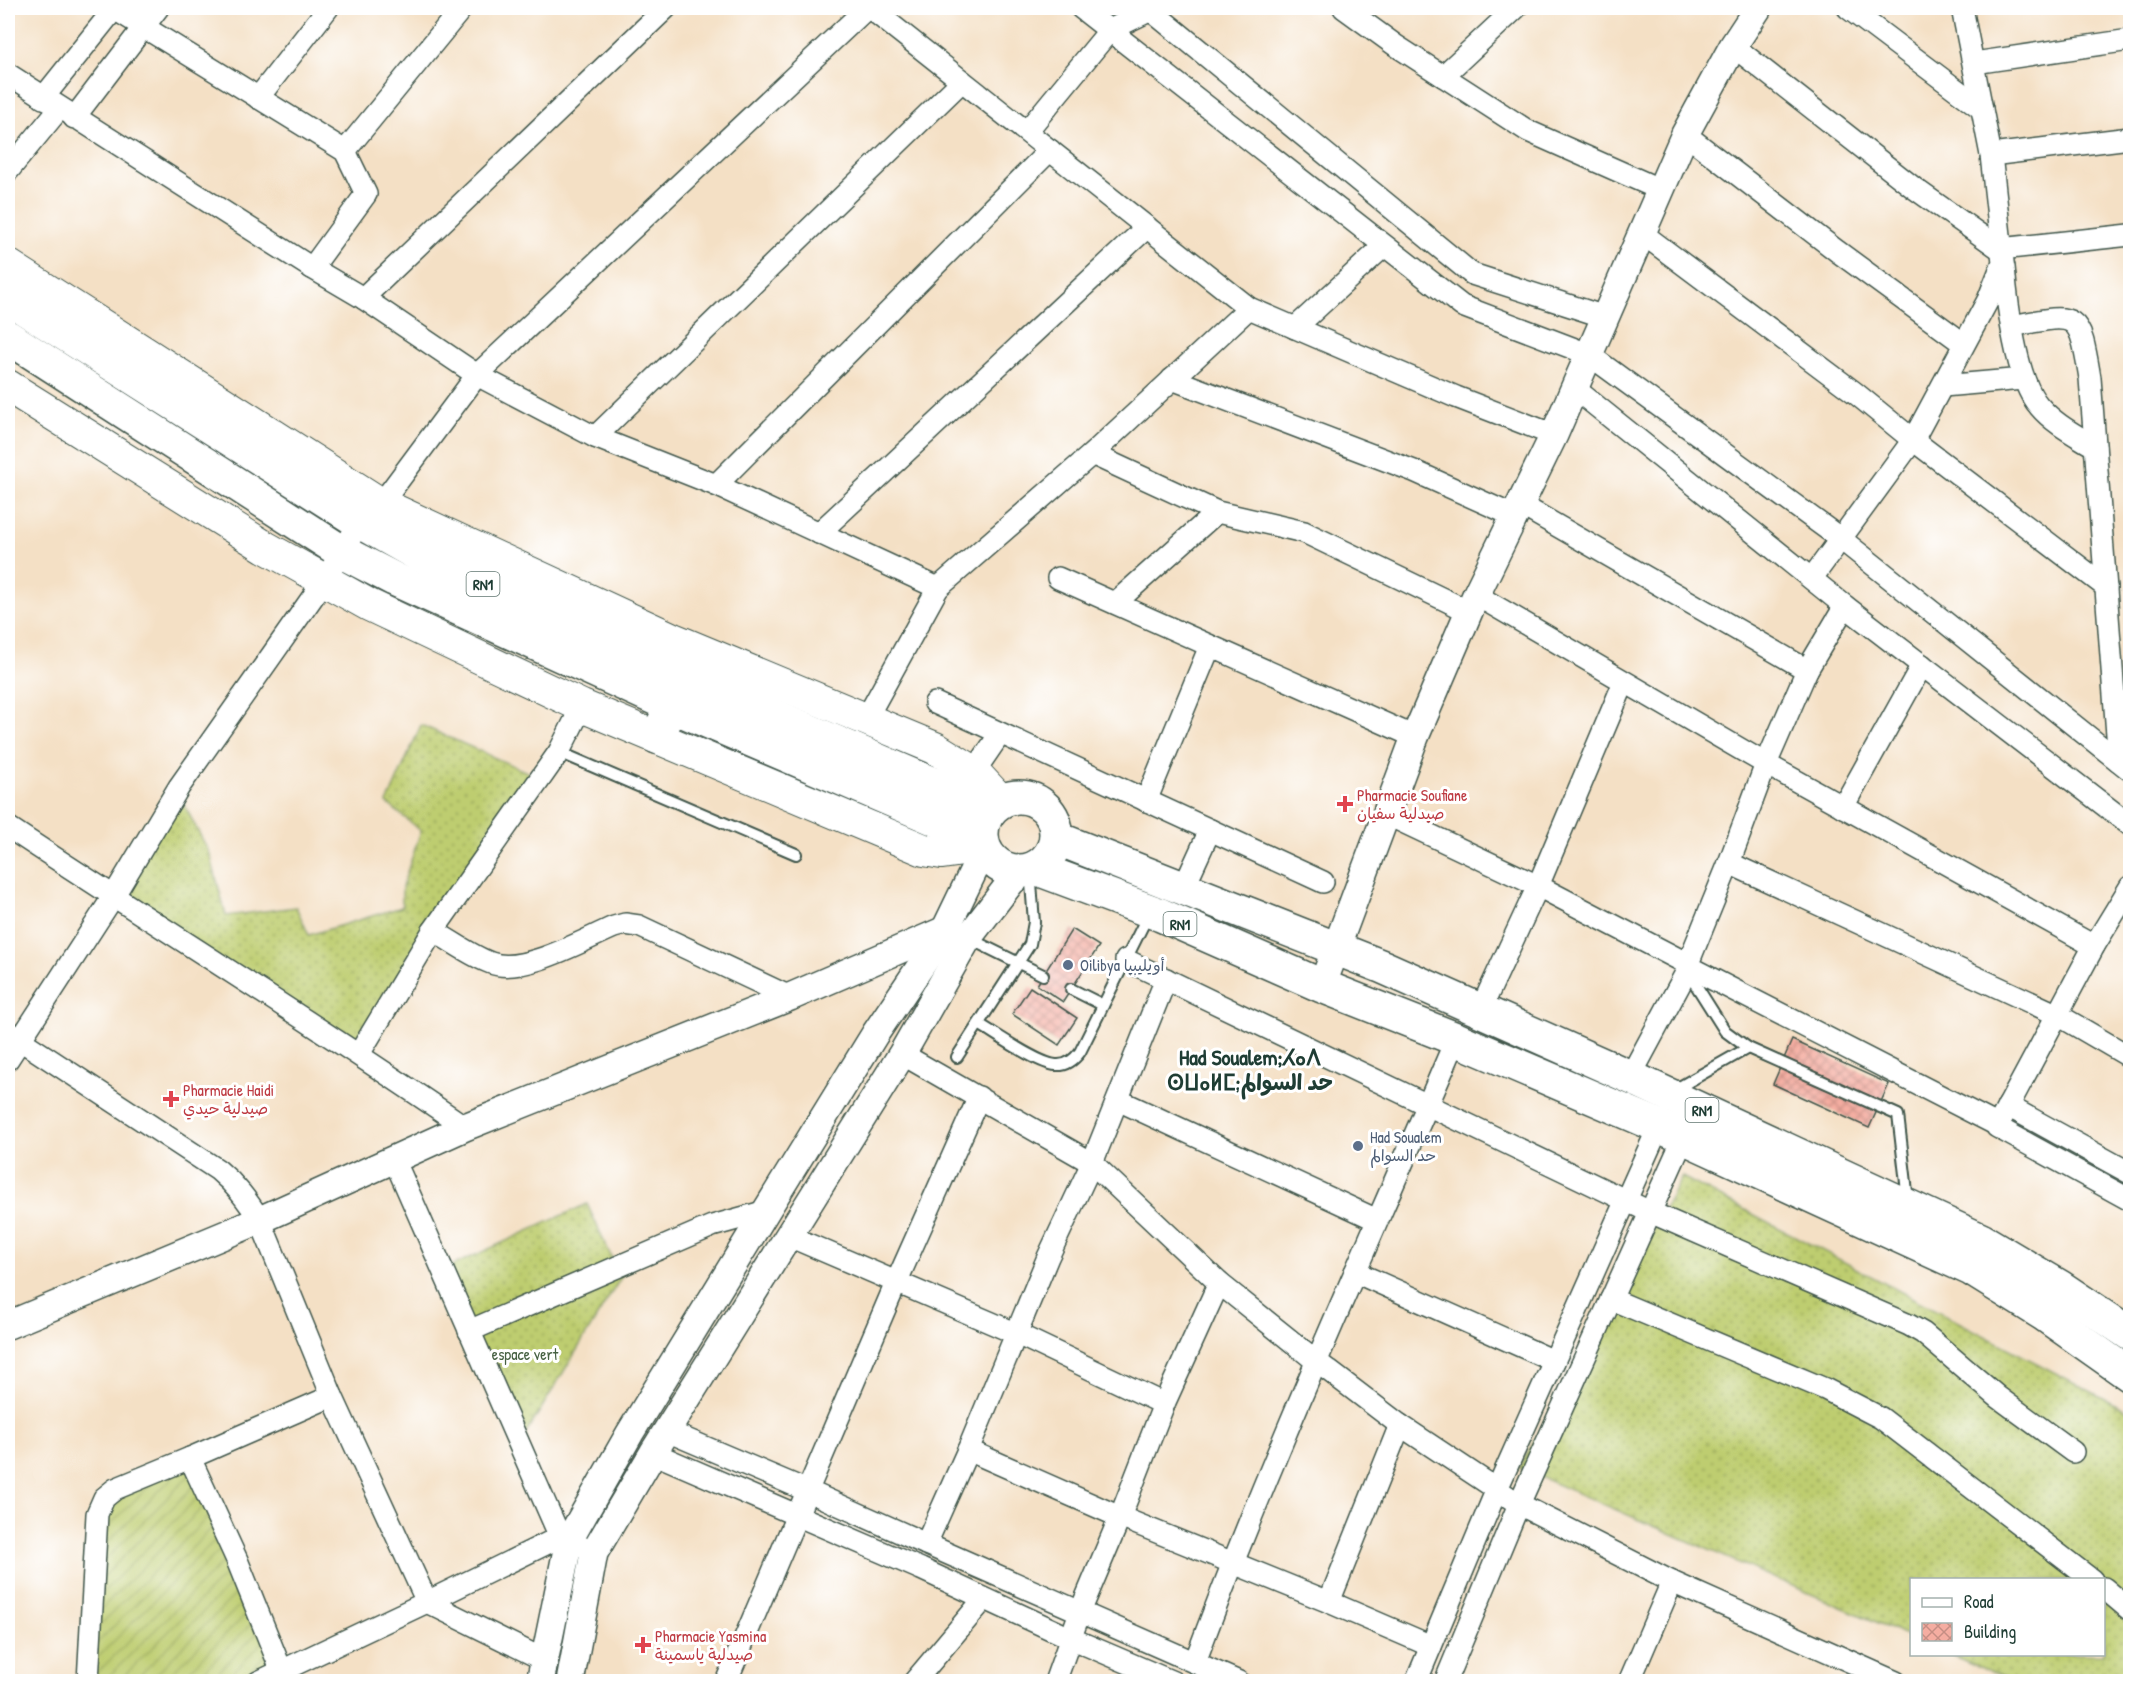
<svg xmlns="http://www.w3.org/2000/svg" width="2138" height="1689" font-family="'Patrick Hand','Playpen Sans Arabic','Noto Sans Tifinagh',sans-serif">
<defs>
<pattern id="grass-dots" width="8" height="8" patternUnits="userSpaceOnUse" patternTransform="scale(1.5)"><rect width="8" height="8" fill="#becd70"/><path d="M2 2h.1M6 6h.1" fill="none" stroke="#9aa85d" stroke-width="1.8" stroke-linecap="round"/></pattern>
<pattern id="garden-furrows" width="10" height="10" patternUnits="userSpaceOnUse" patternTransform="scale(1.5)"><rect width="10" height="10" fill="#becd70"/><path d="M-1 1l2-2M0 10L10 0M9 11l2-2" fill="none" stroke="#9aa85d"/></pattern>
<pattern id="building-cross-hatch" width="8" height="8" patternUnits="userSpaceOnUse" patternTransform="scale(1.5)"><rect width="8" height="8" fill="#f5ada1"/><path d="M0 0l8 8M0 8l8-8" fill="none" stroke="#c68e84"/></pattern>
</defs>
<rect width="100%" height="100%" fill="#fff"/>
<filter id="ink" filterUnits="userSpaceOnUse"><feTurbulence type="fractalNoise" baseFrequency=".0167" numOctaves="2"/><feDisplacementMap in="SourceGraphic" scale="12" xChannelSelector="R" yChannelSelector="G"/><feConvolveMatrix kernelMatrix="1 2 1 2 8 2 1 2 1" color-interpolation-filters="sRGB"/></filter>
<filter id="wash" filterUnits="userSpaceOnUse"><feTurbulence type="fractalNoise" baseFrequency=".008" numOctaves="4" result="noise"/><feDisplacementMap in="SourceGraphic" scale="24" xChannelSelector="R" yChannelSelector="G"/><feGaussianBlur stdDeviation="1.35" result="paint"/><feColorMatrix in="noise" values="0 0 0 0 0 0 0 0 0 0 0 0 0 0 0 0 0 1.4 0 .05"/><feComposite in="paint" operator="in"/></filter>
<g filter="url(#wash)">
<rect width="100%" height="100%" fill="#f4e0c5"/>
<!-- grass -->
<g fill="url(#grass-dots)" stroke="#6e8552" stroke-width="1.5">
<path d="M421 725 536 776 354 1049 114 895 178 793 210 854 226 916 296 907 309 935 402 907V887L421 831 387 803Z"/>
<path d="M1682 1177 2130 1412V1681H2013L1951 1655 2104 1654V1580H1912L1911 1637 1519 1468Z"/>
<path d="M587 1204 616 1267 631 1261 519 1445 443 1270Z"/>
</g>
<!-- garden -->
<path fill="url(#garden-furrows)" stroke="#6e8552" stroke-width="1.5" d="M190 1458 282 1672 258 1681 90 1682 104 1498Z"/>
<g id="blocks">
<!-- building -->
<g fill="url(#building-cross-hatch)">
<path d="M1072 929 1099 946 1063 1002 1037 985Z"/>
<path d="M1030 987 1077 1018 1059 1045 1012 1014Z"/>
<path d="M1792 1040 1889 1084 1869 1128 1773 1084Z"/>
</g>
</g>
</g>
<g filter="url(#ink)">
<use href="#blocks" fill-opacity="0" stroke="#3f554a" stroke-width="1.5"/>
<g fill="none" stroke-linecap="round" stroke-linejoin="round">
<!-- service casing -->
<g stroke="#3f554a" stroke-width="14">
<g id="service">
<path d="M559 752 796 854"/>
<path d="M968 938 1043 975"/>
<path d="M1687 971 1725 1031 1748 1048"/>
<path d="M1071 989 1103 1005"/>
<path d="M979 1024C996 1034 1038 1064 1056 1065 1066 1066 1074 1060 1080 1052L1148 915"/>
<path d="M957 1057 1030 944 1034 922 1030 870"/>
<path d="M1674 1090 1748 1048 1898 1115 1908 1200"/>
</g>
</g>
<!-- minor casing -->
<g stroke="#3f554a" stroke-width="24">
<g id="minor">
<path d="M113 8 345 151 366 194 312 268"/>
<path d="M870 8 1249 308 1456 397 1554 435"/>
<path d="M1081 8 1462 306 1588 354 1841 539 2130 770"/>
<path d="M1148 8 1472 274 1605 317"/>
<path d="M1344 8 1395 45 1528 131 1661 190"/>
<path d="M1848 8 1982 109"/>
<path d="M1733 46 1914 188 2000 249 2130 235"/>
<path d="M1974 63 2130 40"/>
<path d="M8 74 312 268 363 298 477 375 595 437 716 485 938 588"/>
<path d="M1443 76 1516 8"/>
<path d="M43 98 115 8"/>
<path d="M258 98 328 8"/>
<path d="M74 118 158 8"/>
<path d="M1027 131 1110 30 1155 8"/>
<path d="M1685 134 1837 251 1964 344"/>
<path d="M345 151 462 8"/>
<path d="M1991 155 2130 138"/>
<path d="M8 171 59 109"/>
<path d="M1643 234 1854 392 1913 440 2106 587"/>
<path d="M2004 267C2007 302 2016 381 2039 406 2054 424 2076 435 2095 447"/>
<path d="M363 298 666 8"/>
<path d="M2012 326C2078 313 2079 311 2090 378L2119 761"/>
<path d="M1295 328 1384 246"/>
<path d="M1172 379 1414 471 1514 516"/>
<path d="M1943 386 2023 379"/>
<path d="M1574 388 1845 606 2130 825"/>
<path d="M595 437 962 81"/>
<path d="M1092 454 1217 512 1304 532 1470 612"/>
<path d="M716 485 1050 150"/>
<path d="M1521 505 1807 670"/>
<path d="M819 533 1147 227"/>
<path d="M1058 578 1415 737"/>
<path d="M1812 578 1913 440 1988 300 2003 262 1991 155 1962 8"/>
<path d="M1476 595 1766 764 2094 946"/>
<path d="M1115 603 1217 512"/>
<path d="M1845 606 1807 670 1766 764 1729 863 1687 966 1997 1125"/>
<path d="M935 703 1323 882"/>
<path d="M866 719 938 588 1092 454 1249 308"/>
<path d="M974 772 1000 734"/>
<path d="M1146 801 1210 646"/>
<path d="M1843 807 1922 665"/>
<path d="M1386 814 1538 886 1686 963 1687 971 1630 1077"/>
<path d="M8 827C160 928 315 1023 465 1127"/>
<path d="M1729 863 2058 1015 2130 1057"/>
<path d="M2130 887 2094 946 1997 1127 2130 1200"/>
<path d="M1183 889 1210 830"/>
<path d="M433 931C452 941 471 956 491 963 523 975 583 940 614 927L625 924 639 926 790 997"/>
<path d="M1126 960 1650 1212 1909 1325 1923 1333 1998 1397 2073 1452"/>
<path d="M1480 1011 1538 886 1624 682"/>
<path d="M8 1032 218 1170C236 1185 247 1200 260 1220L332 1396 427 1602 544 1660"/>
<path d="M359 1054 433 931 559 752 582 706"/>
<path d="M902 1054 1092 1163 1219 1283 1316 1361 1400 1425 1519 1504 1672 1582 1896 1682"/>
<path d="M8 1059 113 897 179 787 324 581 360 522 381 504 477 375 867 8"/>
<path d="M1118 1100 1377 1220"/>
<path d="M2008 1106 2130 1173"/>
<path d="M394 1159 560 1537 582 1547"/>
<path d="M789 1236 1015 1333 1164 1404"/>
<path d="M1355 1272 1554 1361"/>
<path d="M1611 1299 1825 1389 1881 1418 2092 1580"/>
<path d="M469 1331 712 1226 766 1211"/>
<path d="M667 1431 808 1491 926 1544 1239 1682"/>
<path d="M968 1450 1120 1517 1329 1602 1400 1425"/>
<path d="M653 1453 921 1569 1070 1638 1173 1682"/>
<path d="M190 1458 332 1396"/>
<path d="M926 1544 968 1450 1048 1257 1092 1163 1166 979"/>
<path d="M2104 1588 2130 1610"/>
<path d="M1329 1602 1431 1646"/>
<path d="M1195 1662C1273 1451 1368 1246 1456 1039"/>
<path d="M88 1682 97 1514 104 1498 115 1489 190 1458 237 1560 282 1672"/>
<path d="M258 1682 427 1602 560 1537"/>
<path d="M726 1682 896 1283 979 1097"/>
<path d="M914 1682 984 1599"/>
<path d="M1055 1682 1080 1612 1120 1517 1164 1404 1219 1283"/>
<path d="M1416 1682 1497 1489 1659 1126"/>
<path d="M1445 1682 1519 1504 1684 1137"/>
<path d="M1629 1682 1672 1582"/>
</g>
</g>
<!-- tertiary casing -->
<g stroke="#3f554a" stroke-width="30">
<g id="tertiary">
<path d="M1322 986 1415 737 1476 595 1554 435 1685 134 1733 46 1758 8"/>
<path d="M8 1325 260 1220 465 1127 790 997 945 930 968 938"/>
<path d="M540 1682 569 1540 630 1433 766 1211 875 1034 945 930 974 870 986 852"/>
<path d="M570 1682 594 1553 653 1453 902 1054 968 938 1011 882 1025 871"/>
</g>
</g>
<!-- secondary casing -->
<g stroke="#3f554a" stroke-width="34">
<g id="secondary">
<path d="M8 265 381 504 673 639 935 748 974 772 1001 801"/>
<path d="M8 386 265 547 369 605 582 706 924 850 942 853 984 847"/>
</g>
</g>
<!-- primary casing -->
<g stroke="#3f554a" stroke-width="36">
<g id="primary">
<path d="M8 298 360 522 417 554 662 667 991 809"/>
<path d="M8 337 342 552 394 579 672 706 982 839"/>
<path d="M657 737 672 706"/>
<circle cx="1019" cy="834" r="37"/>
<path d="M1056 838 1383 967 1630 1077 1981 1240 2060 1287 2130 1334"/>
<path d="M1035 868 1161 915 1322 986 1456 1039 1659 1126 1971 1269 2045 1315 2130 1375"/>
</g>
</g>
<!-- service -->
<use href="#service" stroke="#fff" stroke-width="10"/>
<!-- minor -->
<use href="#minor" stroke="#fff" stroke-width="21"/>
<!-- tertiary -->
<use href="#tertiary" stroke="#fff" stroke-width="27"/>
<!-- secondary -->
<use href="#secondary" stroke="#fff" stroke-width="32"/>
<!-- primary -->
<use href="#primary" stroke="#fff" stroke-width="33"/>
</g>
</g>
<!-- markers -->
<g fill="#e0444e" stroke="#fff" stroke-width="2">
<path d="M1342 795h6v6h6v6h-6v6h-6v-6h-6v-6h6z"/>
<path d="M168 1090h6v6h6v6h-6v6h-6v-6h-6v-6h6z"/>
<path d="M640 1636h6v6h6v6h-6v6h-6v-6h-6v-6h6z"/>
</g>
<g fill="#5c6f8a" stroke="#fff" stroke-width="2">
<circle cx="1068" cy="965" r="6"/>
<circle cx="1358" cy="1146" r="6"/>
</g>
<g text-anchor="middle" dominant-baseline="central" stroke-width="6" stroke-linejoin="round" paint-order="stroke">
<!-- shield labels -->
<g fill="#fff" stroke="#627771" stroke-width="1.5">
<rect x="466.5" y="572" width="33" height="24" rx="4.5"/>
<rect x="1163.5" y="912" width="33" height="24" rx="4.5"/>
<rect x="1685.5" y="1098" width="33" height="24" rx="4.5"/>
</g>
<g font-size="15" font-weight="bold" fill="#1f3d34">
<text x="483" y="584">RN1</text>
<text x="1180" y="924">RN1</text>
<text x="1702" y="1110">RN1</text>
</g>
<!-- health labels -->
<g font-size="16" fill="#be3a42" stroke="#fff" text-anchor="start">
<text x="1357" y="795">Pharmacie Soufiane<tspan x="1357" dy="18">صيدلية سفيان</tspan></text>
<text x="183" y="1090">Pharmacie Haidi<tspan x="183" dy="18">صيدلية حيدي</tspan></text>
<text x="655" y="1636">Pharmacie Yasmina<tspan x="655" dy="18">صيدلية ياسمينة</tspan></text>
</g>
<!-- service labels -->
<g font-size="16" fill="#4e5e75" stroke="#fff" text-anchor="start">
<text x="1080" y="965">Oilibya أويليبيا</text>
<text x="1370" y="1137">Had Soualem<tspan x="1370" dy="18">حد السوالم</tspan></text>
</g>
<!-- park labels -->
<g font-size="16" fill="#476143" stroke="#fff">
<text x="525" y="1354">espace vert</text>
</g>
<!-- district labels -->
<g font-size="22" font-weight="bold" fill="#1f3d34" stroke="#fff">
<text x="1250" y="1057">Had Soualem;ⵃⴰⴷ<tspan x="1250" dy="25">ⵙⵡⴰⵍⵎ;حد السوالم</tspan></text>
</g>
</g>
<!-- margin -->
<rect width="2138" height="1689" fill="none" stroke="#fff" stroke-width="30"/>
<!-- legend -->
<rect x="1910" y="1578" width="195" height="78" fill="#ffffff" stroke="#a5b1ae" stroke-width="1.5"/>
<rect x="1922" y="1598" width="30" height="9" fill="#ffffff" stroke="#a5b1ae" stroke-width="1.5"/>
<text x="1964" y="1608" font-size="18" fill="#1f3d34">Road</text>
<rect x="1922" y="1623" width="30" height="18" fill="url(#building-cross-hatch)" stroke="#a5b1ae" stroke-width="1.5"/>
<text x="1964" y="1638" font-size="18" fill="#1f3d34">Building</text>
</svg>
